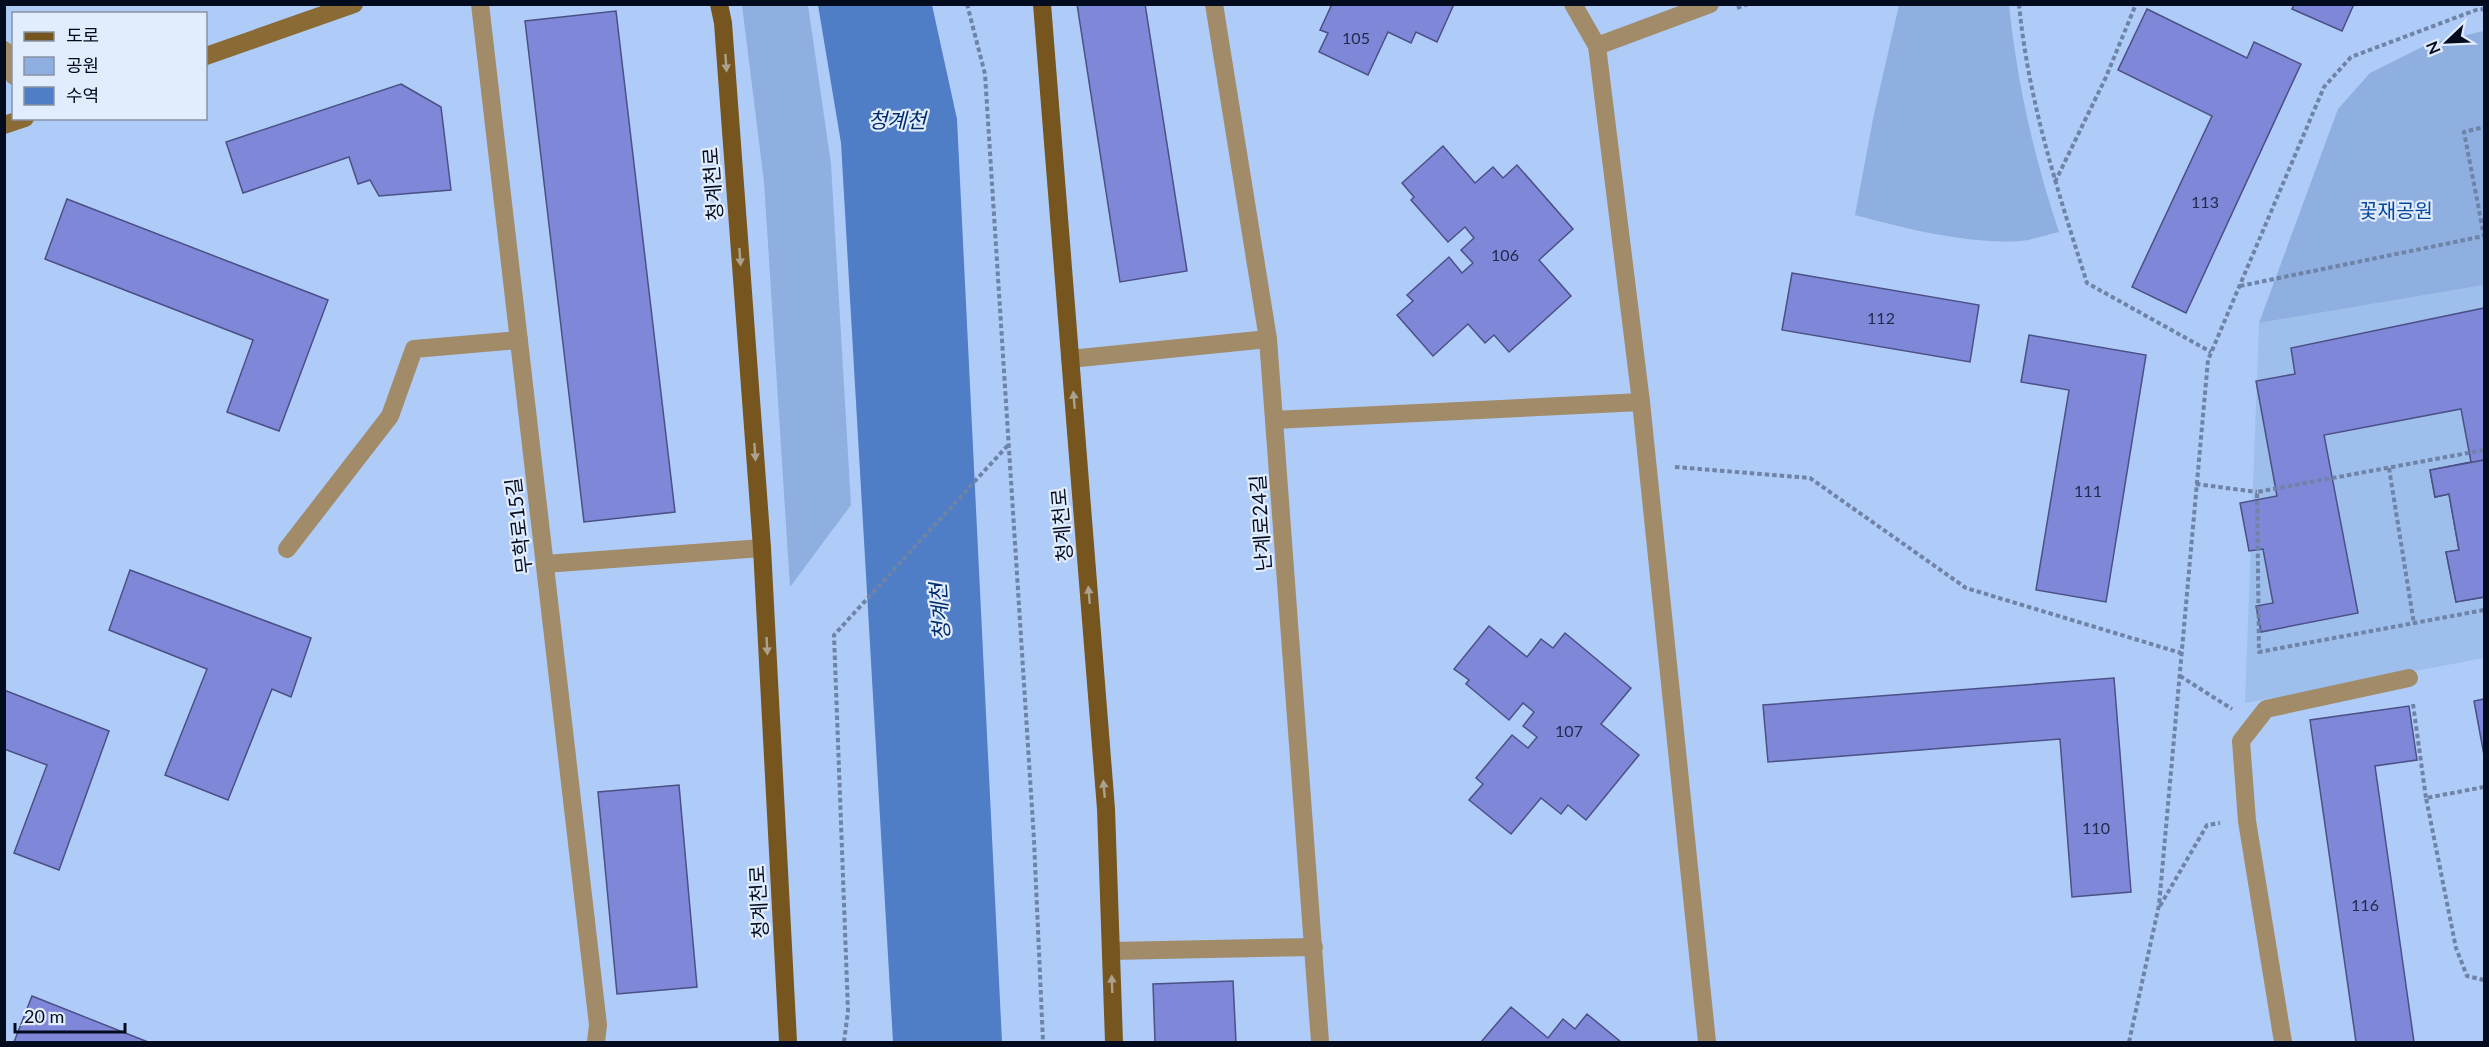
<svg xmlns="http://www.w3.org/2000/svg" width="2489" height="1047" font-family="Lato,'Noto Sans KR',sans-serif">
<rect width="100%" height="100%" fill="#afccf8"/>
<!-- built -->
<path fill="#9ebeec" d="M2484 285V658L2245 703 2259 323Z"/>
<!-- green -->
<g fill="#8fafe0">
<path d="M742 5H808L831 164 851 505 790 587 764 182Z"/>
<path d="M1899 5H2009C2017 82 2034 158 2059 232 2049 234 2038 238 2028 240 1979 247 1902 228 1855 215L1874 114Z"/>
<path d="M2484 31V285L2259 323 2338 109 2370 73 2428 44Z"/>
</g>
<!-- water -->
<path fill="#4f7ec6" d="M818 5H932L957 119 1002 1042H893L841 143Z"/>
<!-- building -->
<g fill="#7f87d8" stroke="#4b5085" stroke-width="1.5">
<path d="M1077 4H1145L1187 271 1120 282Z"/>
<path d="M1332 4H1454L1437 42 1416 32 1411 43 1388 32 1368 75 1319 52 1328 33 1320 30Z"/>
<path d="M2294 4H2354L2342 31 2292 9Z"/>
<path d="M2147 9 2247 58 2254 42 2301 64 2186 313 2132 287 2212 116 2118 70Z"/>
<path d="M616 11 675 512 584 522 525 21Z"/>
<path d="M401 84 441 107 451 190 379 196 370 180 358 184 349 157 243 193 226 142Z"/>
<path d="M1443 146 1475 183 1493 167 1503 178 1517 165 1573 229 1539 260 1571 296 1509 352 1494 335 1485 343 1468 324 1433 356 1397 315 1413 301 1407 295 1449 257 1462 273 1473 263 1461 250 1474 238 1465 227 1448 242 1411 200 1414 197 1402 183Z"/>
<path d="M67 199 328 300 279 431 227 412 253 340 45 259Z"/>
<path d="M1792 273 1979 305 1970 362 1782 330Z"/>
<path d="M2484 308V597L2456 602 2446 552 2459 550 2449 494 2435 497 2430 470 2471 462 2461 409 2324 435 2358 613 2261 632 2256 606 2273 603 2263 549 2249 551 2240 503 2277 496 2256 381 2295 374 2291 348Z"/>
<path d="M2029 335 2146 355 2106 602 2036 590 2069 390 2021 382Z"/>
<path d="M2484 460V597L2456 602 2446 552 2459 550 2449 494 2435 497 2430 470Z"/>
<path d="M130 570 311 638 291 697 272 689 228 800 165 775 207 669 109 630Z"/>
<path d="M1489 626 1527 657 1541 639 1553 648 1565 633 1631 688 1601 724 1639 755 1586 820 1568 805 1561 814 1541 798 1511 834 1469 800 1483 784 1476 778 1512 735 1528 748 1537 737 1523 726 1534 712 1523 703 1509 720 1466 684 1469 680 1454 669Z"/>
<path d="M2114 678 2131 892 2072 897 2060 739 1768 762 1763 705Z"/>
<path d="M4 690 109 731 59 870 14 853 47 765 4 749Z"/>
<path d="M2484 699V755L2474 701Z"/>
<path d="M2409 706 2417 760 2375 766 2414 1042H2356L2310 720Z"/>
<path d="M679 785 697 987 617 994 598 792Z"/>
<path d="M1233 981 1236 1042H1155L1153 984Z"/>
<path d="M32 996 148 1042H14Z"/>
<path d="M1511 1007 1548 1038 1563 1019 1575 1029 1587 1014 1621 1042H1481Z"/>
</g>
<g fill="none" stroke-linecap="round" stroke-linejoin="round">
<!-- path -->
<g stroke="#6e83a6" stroke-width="4" stroke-dasharray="4.5 3" stroke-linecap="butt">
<path d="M967 4 985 74 1034 840 1043 1042"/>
<path d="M2019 4C2028 100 2058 192 2087 283L2211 352"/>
<path d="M1737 8 1748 4"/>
<path d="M2055 182 2106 77 2136 4"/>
<path d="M2240 286 2484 236 2464 132 2484 127"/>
<path d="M2484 450 2257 492 2259 652 2484 610"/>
<path d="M1675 467 1810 478 1966 588 2181 653"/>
<path d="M2389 468 2414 624"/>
<path d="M2196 484 2257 492"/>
<path d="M2180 676 2232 709"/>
<path d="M2413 704 2426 798"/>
<path d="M2484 787 2426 798 2456 948 2467 976 2484 980"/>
<path d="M2160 906 2207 825 2220 823"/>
<path d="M844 1042 848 1011 834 635 1009 444"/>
<path d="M2129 1042 2159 905 2208 360 2324 87 2351 57 2476 10 2484 9"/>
</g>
<!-- service -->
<g stroke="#a18b69" stroke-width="18">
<path d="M1573 4 1597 46 1641 402 1707 1042"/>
<path d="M1597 46 1710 4"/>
<path d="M1070 359 1268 339"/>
<path d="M1274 420 1641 402"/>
<path d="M287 549 390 416 414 349 519 340"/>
<path d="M1111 951 1314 947"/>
<path d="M2283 1042 2247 821 2241 741 2266 709 2409 678"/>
</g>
<!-- minor -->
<g stroke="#a18b69" stroke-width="18">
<path d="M480 4 598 1025 596 1042"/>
<path d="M1214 4 1268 339 1320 1042"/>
<path d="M4 50 14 76"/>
<path d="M545 564 762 548"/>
</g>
<!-- secondary -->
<g stroke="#8b6b35" stroke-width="18">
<path d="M206 56 354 4"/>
<path d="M4 125 25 118"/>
</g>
<!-- primary -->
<g stroke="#76561e" stroke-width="18">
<path d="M719 4 723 23 762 548 788 1042"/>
<path d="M1042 4 1106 809 1114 1042"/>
</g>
</g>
<!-- one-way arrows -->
<defs><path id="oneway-solid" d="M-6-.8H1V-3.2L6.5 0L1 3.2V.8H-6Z" transform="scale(1.5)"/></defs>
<g fill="#aca18e">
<use href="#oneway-solid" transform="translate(726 63) rotate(86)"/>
<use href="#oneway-solid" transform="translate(740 257) rotate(86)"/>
<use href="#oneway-solid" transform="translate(1074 400) rotate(-95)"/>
<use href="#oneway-solid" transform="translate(755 452) rotate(86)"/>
<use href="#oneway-solid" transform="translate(1089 595) rotate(-95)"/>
<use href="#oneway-solid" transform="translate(767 646) rotate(87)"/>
<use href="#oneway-solid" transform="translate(1104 789) rotate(-95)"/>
<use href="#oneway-solid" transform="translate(1112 984) rotate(-92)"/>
</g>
<g text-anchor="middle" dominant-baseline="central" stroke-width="4.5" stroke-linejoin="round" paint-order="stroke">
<!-- number labels -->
<g font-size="16" fill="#222b4d">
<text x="1356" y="37">105</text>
<text x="2205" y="201">113</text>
<text x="1505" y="254">106</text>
<text x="1881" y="317">112</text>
<text x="2088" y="490">111</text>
<text x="1569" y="730">107</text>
<text x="2096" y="827">110</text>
<text x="2365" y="904">116</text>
</g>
<!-- street labels -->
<g font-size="20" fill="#030c1f" stroke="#e1ecfd">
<text transform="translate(712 184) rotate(-94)">청계천로</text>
<text transform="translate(1260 523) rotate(-94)">난계로24길</text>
<text transform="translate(1061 525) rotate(-95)">청계천로</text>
<text transform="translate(518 526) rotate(-97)">무학로15길</text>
<text transform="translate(758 902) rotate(-93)">청계천로</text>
</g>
<!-- park labels -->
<g font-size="20" fill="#04469b" stroke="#e1ecfd">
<text x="2396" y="210">꽃재공원</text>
</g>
<!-- water labels -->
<g font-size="21" font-style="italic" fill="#002b6b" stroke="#e1ecfd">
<text x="897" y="119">청계천</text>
<text transform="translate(939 612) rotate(-94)">청계천</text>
</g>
</g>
<!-- border -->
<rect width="2489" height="1047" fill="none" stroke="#030c1f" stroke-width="12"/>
<!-- legend -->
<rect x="12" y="12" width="195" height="108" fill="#e1ecfd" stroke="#8892a4" stroke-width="1.5"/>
<rect x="24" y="32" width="30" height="9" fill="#76561e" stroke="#8892a4" stroke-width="1.5"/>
<text x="66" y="42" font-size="18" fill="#030c1f">도로</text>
<rect x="24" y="57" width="30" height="18" fill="#8fafe0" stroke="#8892a4" stroke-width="1.5"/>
<text x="66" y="72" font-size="18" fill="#030c1f">공원</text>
<rect x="24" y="87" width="30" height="18" fill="#4f7ec6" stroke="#8892a4" stroke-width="1.5"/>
<text x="66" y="102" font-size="18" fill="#030c1f">수역</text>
<!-- north arrow -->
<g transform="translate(2447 42) rotate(247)" stroke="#e1ecfd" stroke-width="4.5" paint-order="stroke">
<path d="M0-4.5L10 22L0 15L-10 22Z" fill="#030c1f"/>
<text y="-9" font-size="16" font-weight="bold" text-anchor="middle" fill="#030c1f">N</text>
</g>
<!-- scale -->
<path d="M15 1023v9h110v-9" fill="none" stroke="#030c1f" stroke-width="3"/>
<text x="24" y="1023" font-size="18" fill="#030c1f" stroke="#e1ecfd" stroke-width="4.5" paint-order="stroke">20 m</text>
</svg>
